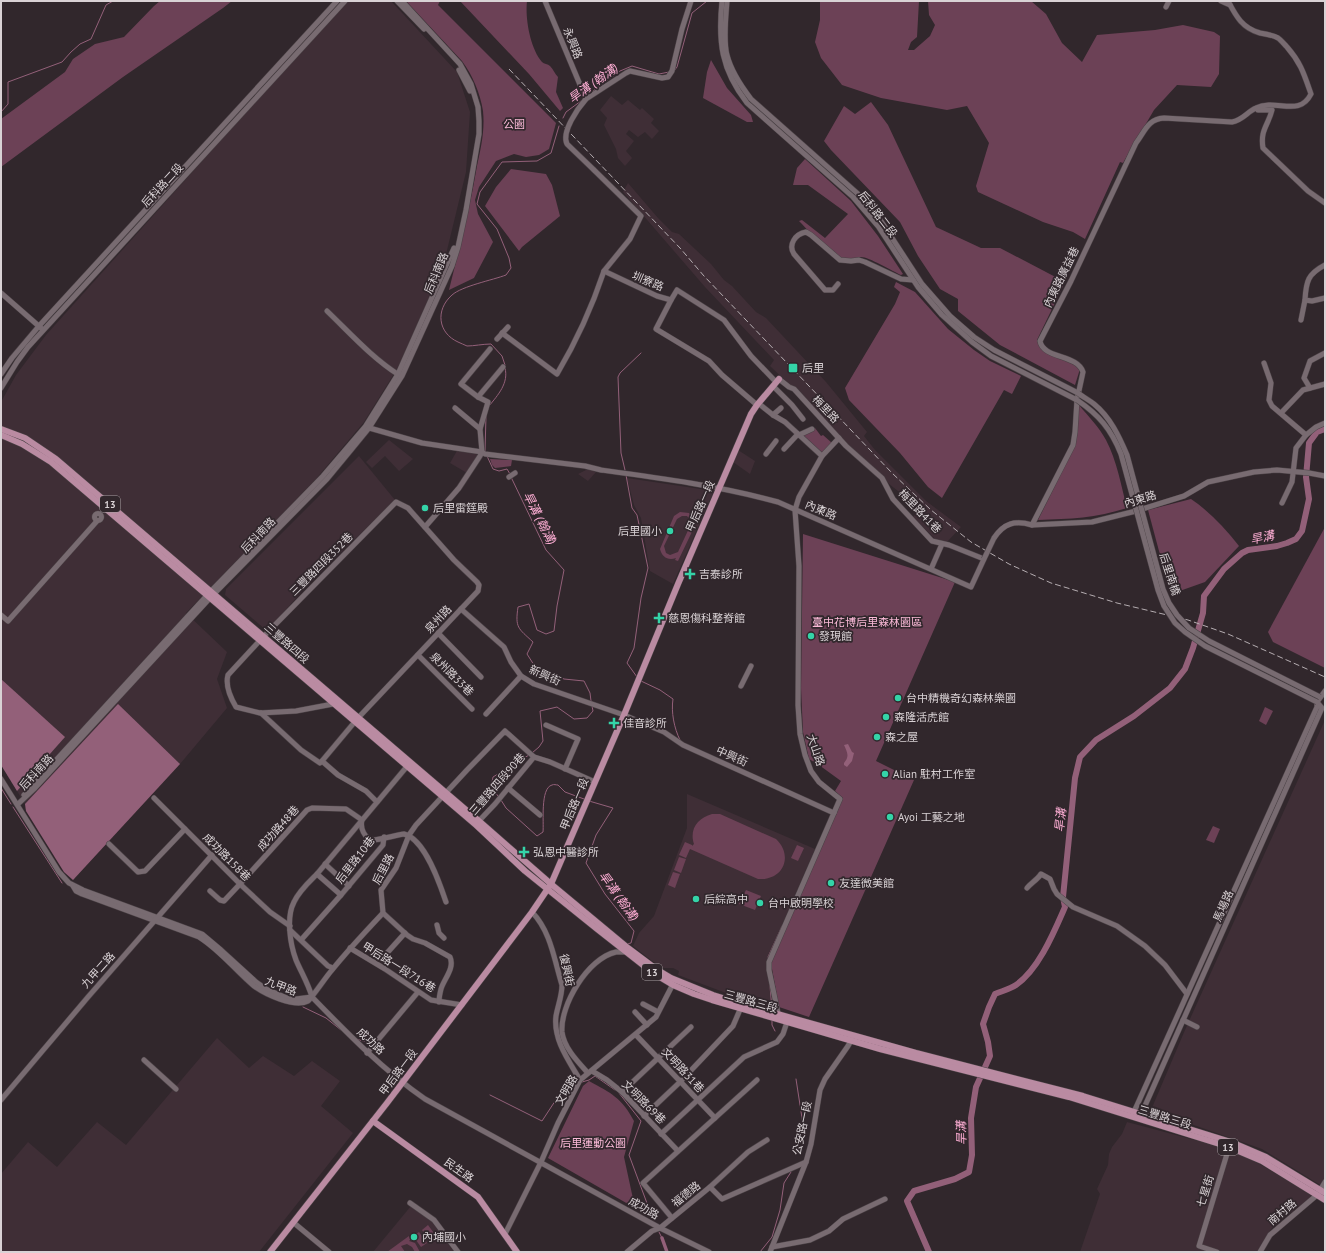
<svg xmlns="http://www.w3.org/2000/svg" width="1326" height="1253" font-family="'PT Sans','Noto Sans TC',sans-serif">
<rect width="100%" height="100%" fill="#31272c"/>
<!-- built -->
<g fill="#3f2e36">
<path d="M334 1H391L457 72 470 112 466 172 442 271 402 361 364 422 316 479 186 613 227 652 217 679 227 708 180 764 73 880 64 872 26 811 25 804 1 765V402L16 375 46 335 213 149Z"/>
<path d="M611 96 622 105 628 100 640 110 642 108 654 119 651 123 659 131 652 139 645 132 638 137 629 130 626 134 634 141 626 151 632 158 625 166 618 158 616 149 604 125 607 118 600 110Z"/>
<path d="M628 183 658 218 672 232 679 234 711 264 724 280 732 286 756 312 766 318 826 382 867 432 864 436 875 450 926 501 961 527 947 542 943 541H937L913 517 917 512 898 491 889 484 883 476 846 443 792 387 770 366 774 360 705 287 623 192Z"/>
<path d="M389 440 413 459 399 471 385 456 372 468 366 462Z"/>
<path d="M458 449 468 451 478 455 467 473 450 463Z"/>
<path d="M738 450 755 461 750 474 733 462Z"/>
<path d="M359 456 395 500 305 588 267 631 225 595 226 589Z"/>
<path d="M588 469 596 472 588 481 578 474Z"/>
<path d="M627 478 714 491 673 584 650 571 641 518 634 505Z"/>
<path d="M1325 720V1188L1262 1149 1151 1110 1185 1030Z"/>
<path d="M687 794 815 849 766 962 772 1003 769 1007H766L758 1003V1000L745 996 742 999 678 975 679 971 673 968H664L652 961 633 946 639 933 654 916 687 828Z"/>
<path d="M217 1038 249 1068 263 1056 294 1076 312 1061 340 1081 321 1106 353 1133 259 1252H1V1174L28 1142 57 1167 97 1122 126 1145Z"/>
<path d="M1127 1122 1206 1143 1251 1159 1304 1190 1314 1198 1281 1219 1271 1229 1257 1252H1080L1100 1194 1097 1189 1108 1165 1109 1154 1112 1147 1122 1134Z"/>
<path d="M411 1206 432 1222 454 1252H373Z"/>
</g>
<!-- green -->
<g fill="#6c4156" fill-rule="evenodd">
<path d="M160 1H232L223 8 123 77 1 167V119L65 72 73 59 95 44 124 37 154 6Z"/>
<path d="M406 1H440L438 5 556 123 549 149 539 155 526 157 514 154 496 161 479 187 475 200 478 214 493 242 474 278 449 290C459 249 470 208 477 166 481 148 485 130 483 111 480 93 473 76 462 61Z"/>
<path d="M460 1H527C525 18 530 48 542 62 544 64 548 64 550 66 553 69 555 74 558 77L556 92 563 108 560 111 529 74Z"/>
<path d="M820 1H919L917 37 911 42 908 50H914L930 36 935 25 929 15 928 1H1031L1046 14 1062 43 1082 62 1097 35 1155 30 1183 25 1214 32 1220 36 1219 74 1211 87 1177 85 1154 110 1123 163 1120 162 1085 239 1073 232 1043 222 978 192 976 186 989 143 967 106 947 110 881 98 842 85 821 58 815 42 820 20Z"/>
<path d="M711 60 727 88 751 115 753 122H747L703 98 707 72Z"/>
<path d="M871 102 888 125 936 227 981 248H1000L1065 282 1037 340 1039 346 1076 365 1080 369 1075 385 1000 345 958 311V299L940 289 918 256 900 222 831 150 824 141 844 106 855 114Z"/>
<path d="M805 159 851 201 878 236 903 274 901 275C892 271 869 257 861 257 856 257 851 262 846 261 830 258 810 232 799 221L802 220 825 238 848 214 808 185H793L797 168Z"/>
<path d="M511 169 546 174 552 185 560 216 522 247 519 251 485 206 496 187Z"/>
<path d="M896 282 915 292 948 329 974 350 990 361 1021 376 1012 394 1004 390 942 498 928 487 900 453 849 400 845 388 895 304 900 292 894 287Z"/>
<path d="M1079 405C1088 416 1099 427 1106 440 1117 461 1121 485 1127 508 1096 518 1070 519 1038 520L1075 445Z"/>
<path d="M815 428 821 436 823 435 832 443 821 454 802 436Z"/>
<path d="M490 459 512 460 511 466 495 468 492 465Z"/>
<path d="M1191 499C1210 512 1225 528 1239 546L1205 582 1174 593 1159 551 1148 510Z"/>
<path d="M680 512 689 513 694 519 697 514 700 515 678 561 675 560 676 558C668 561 662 557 660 549L674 516ZM682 516H687L691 521V524L678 552 670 555 666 553 664 546 677 519Z"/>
<path d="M1325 527V668L1273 642 1268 632Z"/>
<path d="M803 534 955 582 876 761 914 780 809 1017 779 1007 772 969V961L843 798 835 791 841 781 819 765 809 759 803 732 801 688Z"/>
<path d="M1265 707 1273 711 1266 725 1259 721Z"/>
<path d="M712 814H720L776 839C794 856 783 881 758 879L690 849 686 858 679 855 685 842 692 845V846L694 844C689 829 698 818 712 814Z"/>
<path d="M1213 826 1220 829 1214 843 1206 840Z"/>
<path d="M797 845 804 848 798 861 791 858Z"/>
<path d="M679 857 686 859 681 873 674 870Z"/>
<path d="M673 872 680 874 675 888 668 885Z"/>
<path d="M746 890 761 896 755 910 739 904Z"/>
<path d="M589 1081C611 1093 622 1098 634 1121L624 1157 635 1208 548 1158 583 1086Z"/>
<path d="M428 1225 436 1236 430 1241 422 1230Z"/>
<path d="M419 1232 427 1243 421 1247 413 1236Z"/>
<path d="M409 1236 411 1239 409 1241 415 1243 420 1252H415L412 1247 407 1244 401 1246 405 1252H387Z"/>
</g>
<!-- water -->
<g fill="#936079">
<path d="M1 679 65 737 17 791 1 765Z"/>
<path d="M118 704 180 764 73 880 64 872 26 811 25 804Z"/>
<path d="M848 744 852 752 854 753 852 761 847 767 844 765V763C850 756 847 752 844 745Z"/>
</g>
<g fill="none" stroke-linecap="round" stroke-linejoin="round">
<!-- stream -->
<g stroke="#936079" stroke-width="1">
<path d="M674 71 677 67 692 13 707 1"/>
<path d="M593 91 620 71 632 66 659 74 669 72"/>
<path d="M1 112 8 104V82L62 62 71 52 80 44 91 39 106 5 113 1"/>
<path d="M563 118 566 112 581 101"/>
<path d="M505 365 502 356 491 344C483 344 474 346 467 346 464 345 461 343 458 342 438 333 435 310 452 295 462 286 493 280 506 275L511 268 509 258 497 229 477 204 480 192 502 162 537 161 551 153 559 126"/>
<path d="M489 406C498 395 509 383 505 368"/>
<path d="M485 451 486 416"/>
<path d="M487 456 493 469 499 471 507 469 510 474"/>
<path d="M625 470 621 453 618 377 620 373 641 353"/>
<path d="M626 475 632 508 637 515 641 534 648 568 641 598 634 648 627 663 637 677"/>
<path d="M511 477 546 550 564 570 557 606 554 631 546 634 537 630 529 604 518 607C515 628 518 628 533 642L527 654 534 665 564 679 584 681 590 693 591 701"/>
<path d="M641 681 660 690 673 699C671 712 674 728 680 740"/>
<path d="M532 753 539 747 543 741 540 711 557 707 574 719 587 718 593 711 592 706"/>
<path d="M1 788 11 804"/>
<path d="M498 796 491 787 493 777 529 755"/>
<path d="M501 800 506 808 537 836 543 832C544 823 540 788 552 785 554 784 556 785 558 785L565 792 584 799"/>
<path d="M589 801 613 808 596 835 586 863 605 894 634 931 631 943 627 944"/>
<path d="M13 807 62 883"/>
<path d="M768 957 782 926"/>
<path d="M770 986 772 1009"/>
<path d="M303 1007 326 1018 341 1030"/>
<path d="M772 1020V1025L775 1031"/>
<path d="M356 1039 373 1044"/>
<path d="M796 1079 802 1118 798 1148"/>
<path d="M582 1082 589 1080 595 1076 615 1090"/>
<path d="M619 1093 641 1121 629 1155 654 1222"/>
<path d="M490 1095 542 1121 565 1086 575 1083"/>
<path d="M659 1232 662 1238"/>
<path d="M760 1252 772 1237 780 1210 784 1183 791 1172"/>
</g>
<!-- canal -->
<path stroke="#936079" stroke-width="3.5" d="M662 1238 667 1252"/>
<!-- river -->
<path stroke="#936079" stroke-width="6" d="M929 1252 907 1201 914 1191 955 1179 969 1172 972 1155 971 1118 976 1087 990 1056 988 1042 983 1024 989 1007 995 994C1002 991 1010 989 1016 985 1039 969 1054 932 1065 907L1063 897 1075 778 1080 757 1096 740 1134 716 1170 688 1185 669 1193 648 1203 613 1204 596 1224 569 1242 553 1248 550 1277 546 1287 543 1296 539 1302 531 1309 499 1306 477 1309 443 1317 432 1325 429"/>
<!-- minor casing -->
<g stroke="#4b4246" stroke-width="6">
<g id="minor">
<path d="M397 1 424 29"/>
<path d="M545 1 586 99 626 73 630 71 662 78 668 77 672 71 682 29 691 1"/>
<path d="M722 1C718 42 721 69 747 103L853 197 878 226 918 287 942 315 972 342 991 356 1077 400"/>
<path d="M727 1C726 16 723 40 727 55 731 71 741 86 751 99L857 193 881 221 922 284 950 316 974 337 994 350 1078 393"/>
<path d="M1221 1 1230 5"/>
<path d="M1166 7 1169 1"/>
<path d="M459 70 470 91"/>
<path d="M1258 110H1272C1268 126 1260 130 1263 148L1308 191 1325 203"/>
<path d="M594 170 641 216 630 239 604 271 657 296 671 300 677 290 724 320 751 356 776 382"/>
<path d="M1325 265C1308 274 1306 281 1305 300L1312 301 1325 298"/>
<path d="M838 284 833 290H825L794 254C788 245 795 234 806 232L811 235 840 260 851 261 859 260 865 262 901 279 913 280"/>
<path d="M1 293 41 328"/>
<path d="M671 300 656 329 709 361 722 375 757 405"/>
<path d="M327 311C350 333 372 358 399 375"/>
<path d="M1301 320 1305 300"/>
<path d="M502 333 557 374C576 342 592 307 604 271"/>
<path d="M497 339 508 327"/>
<path d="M1264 363 1271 383 1269 400 1272 406 1306 435"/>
<path d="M1 374 12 358 39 326 337 1"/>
<path d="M773 386 792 405 803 419"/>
<path d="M1 388 17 362 28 347 345 1"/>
<path d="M1310 388 1304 378 1310 361 1325 353"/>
<path d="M478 397 503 367"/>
<path d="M758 403 773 415 785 422 822 456 799 497 795 510 799 566 798 705 800 734 805 755 811 771 819 782 840 799 769 962V970L778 1013 777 1017"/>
<path d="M455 408 480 429"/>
<path d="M1281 413 1303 390 1325 384"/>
<path d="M773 415 781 408"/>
<path d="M366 427 422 443 482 452 485 454 493 455 585 466 601 470C660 478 720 486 778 502L971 587 984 559 949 545 932 541 893 499 882 478 846 446 794 389 789 387 779 379"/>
<path d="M799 435 812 429"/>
<path d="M784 449 798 434"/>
<path d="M766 454 776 441"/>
<path d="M822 456 839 438"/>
<path d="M509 477 515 473"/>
<path d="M1282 503 1292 482 1296 448 1306 435 1316 427 1325 423"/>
<circle cx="98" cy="517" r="3.5"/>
<path d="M1032 525 1073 445 1075 432 1077 400 1083 372C1077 354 1043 359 1040 341L1071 281 1136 143C1145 131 1148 119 1164 118L1232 122C1243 120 1247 112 1256 108 1276 98 1299 118 1311 94 1304 74 1301 63 1287 47 1284 44 1281 40 1278 38 1273 35 1266 34 1260 33 1242 28 1236 16 1228 1"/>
<path d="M425 527 459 488 480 456 482 452 480 429 488 402 478 397 461 384 490 349"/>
<path d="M994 538C1004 523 1015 520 1032 525L1092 522 1136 511 1184 496 1208 482 1254 472 1277 470 1309 473 1325 476"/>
<path d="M931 569 942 544"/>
<path d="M461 609 504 647 511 662 521 676 534 684 624 715 664 732 683 745 834 813"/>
<path d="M1 615 8 621 97 521"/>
<path d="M438 633 481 677"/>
<path d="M418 655 472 709"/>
<path d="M741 686 751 666"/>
<path d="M261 713 301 750 320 763 322 761 338 775 366 791 377 802"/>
<path d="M486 714 521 676"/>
<path d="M546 725 578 739 565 769"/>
<path d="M322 761 358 718 478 591 479 585 477 582 454 560 408 508 396 502 264 636 228 675C225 686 230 697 236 707L260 713 296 711 333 704 334 702"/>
<path d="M409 764 317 874C309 882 299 891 294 902 286 917 290 944 296 960 301 972 308 983 312 997 347 1033 383 1070 425 1099L660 1228 709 1252"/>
<path d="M1 779 59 872 69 883 83 890 202 934 221 950 256 982 266 989 287 998 296 999 312 997"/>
<path d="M508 788 540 815"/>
<path d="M24 795 211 591 323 476 365 427 398 374 454 248"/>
<path d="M154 798 240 884 270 912 290 926"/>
<path d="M18 804 34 789 210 598 327 479 351 450 369 428 402 376 452 266 458 247 466 210 479 134V121L478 107 471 84 460 64 402 1"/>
<path d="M476 824 495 804 534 757"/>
<path d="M109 844 138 872 145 871 185 829"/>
<path d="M325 864 349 886"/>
<path d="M317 874 341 895"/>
<path d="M73 886 76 891 82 894 199 937C220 950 235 970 254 986 265 994 294 1008 308 1001 311 999 328 974 332 970 348 950 366 931 383 913"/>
<path d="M1027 888C1031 883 1037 880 1041 874L1050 879 1054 889 1057 894 1073 907 1117 926 1145 946 1165 965 1187 994"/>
<path d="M210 891 220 900 224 901 240 884 307 810 312 808 346 809 362 820C360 828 364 838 373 840 379 840 397 835 404 834 425 839 440 884 446 902"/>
<path d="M532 912C551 932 554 959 562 985 562 996 558 1005 556 1016 553 1040 569 1061 580 1080"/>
<path d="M437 925 439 933 444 938"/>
<path d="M290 930 328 966 333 968"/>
<path d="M301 940 341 895 383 845 384 837"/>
<path d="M350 948 385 969 431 1000 462 1005"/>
<path d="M387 953 405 933"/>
<path d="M439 1002C439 998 440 993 441 989 444 979 455 968 450 957L425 943 413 939 407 935 383 913 381 890 396 868 409 835 416 825 467 770 505 731 534 757 550 762 595 782"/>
<path d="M643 1004 658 1012"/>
<path d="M635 1012 647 1025"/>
<path d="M1183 1020 1197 1027"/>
<path d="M636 1035 715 1118"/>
<path d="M367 1053 418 992"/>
<path d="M144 1060 176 1089"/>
<path d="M592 1071 607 1080 622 1092 678 1151"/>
<path d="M588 1073C578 1062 564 1048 562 1032 560 1005 588 958 616 952 619 952 622 952 625 952L627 949"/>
<path d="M622 1092 691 1027"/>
<path d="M1 1100 88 997 212 855"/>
<path d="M1133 1114 1317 707V702L1325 691"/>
<path d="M644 1116 680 1082 733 1026 742 1005"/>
<path d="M1140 1117 1322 708 1317 702"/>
<path d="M661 1134 744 1057 777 1042 783 1034 788 1019"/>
<path d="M710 1187 748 1152 767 1140"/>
<path d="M410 1203 434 1220 458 1252"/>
<path d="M672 1218 643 1183 757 1080"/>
<path d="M294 1223 329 1252"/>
<path d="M505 1234 541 1162 558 1123 580 1080 656 1017 674 982"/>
<path d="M772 1247 810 1240 829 1231 843 1219 885 1199"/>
<path d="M627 1252 652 1231 660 1228 710 1187 722 1199 806 1162"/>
<path d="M770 1252 806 1162 811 1144 820 1090 825 1079 848 1046 852 1039"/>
<path d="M1217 1252 1199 1246 1230 1144"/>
<path d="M1260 1252 1270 1235 1317 1195 1325 1182"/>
</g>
</g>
<!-- major casing -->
<g stroke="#4b4246" stroke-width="7">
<g id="major">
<path d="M1 429 25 438 56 459 479 821 551 884 628 948 656 969 671 978 713 995 742 1004 916 1053 1083 1096 1231 1142 1266 1157 1325 1193"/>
<path d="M1 435 22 444 51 462 476 825 525 871 597 929 653 973 673 985 694 994 712 1000 880 1049 1069 1097 1229 1147 1262 1161 1325 1200"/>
<path d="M373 1121 478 1197 517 1252"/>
<path d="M270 1252 387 1103 532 912 551 884 624 715 678 584 751 414 757 405 779 379"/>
</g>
</g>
<!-- minor -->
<use href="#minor" stroke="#786b71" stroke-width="5"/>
<!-- major -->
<use href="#major" stroke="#ba8ba2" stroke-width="6"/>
<!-- rail -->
<path stroke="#b5adb1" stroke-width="1" stroke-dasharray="6 3" stroke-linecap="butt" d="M509 69 680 248 704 276 892 473 931 510 971 542 1009 564 1051 583 1117 603 1188 620 1228 634 1325 677"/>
<!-- minor-bridge casing -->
<g stroke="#4b4246" stroke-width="6" stroke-linecap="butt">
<g id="minor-bridge">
<path d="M586 99C578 108 561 132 567 144L594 170"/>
<path d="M1078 393C1083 397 1089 400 1094 404 1110 417 1119 436 1127 455L1163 589 1169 603 1177 615 1189 628 1209 641 1320 697"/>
<path d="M1077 400C1099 415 1111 429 1121 454L1158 590 1164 606 1175 623 1185 632 1205 646 1317 702"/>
<path d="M984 559 994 538"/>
</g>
</g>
<!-- minor-bridge -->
<use href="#minor-bridge" stroke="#786b71" stroke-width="5"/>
</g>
<!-- markers -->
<g fill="#34d4a8" stroke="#31272c" stroke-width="1.5">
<rect x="788" y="363" width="10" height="10" rx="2"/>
<circle cx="425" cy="508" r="4"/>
<circle cx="670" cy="531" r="4"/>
<path d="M688 568h4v4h4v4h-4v4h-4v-4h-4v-4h4z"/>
<path d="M657 612h4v4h4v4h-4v4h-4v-4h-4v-4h4z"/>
<circle cx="811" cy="636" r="4"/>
<circle cx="898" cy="698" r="4"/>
<circle cx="886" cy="717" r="4"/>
<path d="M612 717h4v4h4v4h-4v4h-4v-4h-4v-4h4z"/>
<circle cx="877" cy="737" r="4"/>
<circle cx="885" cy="774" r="4"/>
<circle cx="890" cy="817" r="4"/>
<path d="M522 846h4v4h4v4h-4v4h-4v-4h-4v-4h4z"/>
<circle cx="831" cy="883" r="4"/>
<circle cx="696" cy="899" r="4"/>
<circle cx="760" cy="903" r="4"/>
<circle cx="414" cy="1237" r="4"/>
</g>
<g text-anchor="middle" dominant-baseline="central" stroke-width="3.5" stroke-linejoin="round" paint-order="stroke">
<!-- shield labels -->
<g fill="#31272c" stroke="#a79fa2" stroke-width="1">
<rect x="100" y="496" width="20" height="16" rx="3"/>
<rect x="642" y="964" width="20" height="16" rx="3"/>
<rect x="1218" y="1139" width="20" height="16" rx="3"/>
</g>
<g font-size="10" font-weight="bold" fill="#d9d2d5">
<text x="110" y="504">13</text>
<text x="652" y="972">13</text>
<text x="1228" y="1147">13</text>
</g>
<!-- street labels -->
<g font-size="11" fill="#d9d2d5" stroke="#31272c">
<text transform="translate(573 43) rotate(68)">永興路</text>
<text transform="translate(162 185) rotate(-47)">后科路二段</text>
<text transform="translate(878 214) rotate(52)">后科路二段</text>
<text transform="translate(436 273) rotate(-67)">后科南路</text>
<text transform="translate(1061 277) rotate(-64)">內東路廣益巷</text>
<text transform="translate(648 281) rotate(23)">圳寮路</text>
<text transform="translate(826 409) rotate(47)">梅里路</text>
<text transform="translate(1140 499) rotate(-17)">內東路</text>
<text transform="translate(700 506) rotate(-66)">甲后路一段</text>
<text transform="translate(821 510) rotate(23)">內東路</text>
<text transform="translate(920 511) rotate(46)">梅里路41巷</text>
<text transform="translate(258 535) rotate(-46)">后科南路</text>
<text transform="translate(321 564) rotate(-45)">三豐路四段352巷</text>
<text transform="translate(1170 574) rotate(72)">后里南橋</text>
<text transform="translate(438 619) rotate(-47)">泉州路</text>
<text transform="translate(287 643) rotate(41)">三豐路四段</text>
<text transform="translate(452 674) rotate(45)">泉州路33巷</text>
<text transform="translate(545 675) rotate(24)">新興街</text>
<text transform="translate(816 750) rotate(71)">大山路</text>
<text transform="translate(732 756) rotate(24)">中興街</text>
<text transform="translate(36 772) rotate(-47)">后科南路</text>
<text transform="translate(497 784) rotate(-49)">三豐路四段90巷</text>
<text transform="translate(574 804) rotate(-67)">甲后路一段</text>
<text transform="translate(278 828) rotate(-48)">成功路48巷</text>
<text transform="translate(227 857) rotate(45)">成功路158巷</text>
<text transform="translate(355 860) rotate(-52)">后里路10巷</text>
<text transform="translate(383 869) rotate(-62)">后里路</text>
<text transform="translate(1223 906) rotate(-66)">馬場路</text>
<text transform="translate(399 967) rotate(32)">甲后路一段716巷</text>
<text transform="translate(98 970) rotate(-48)">九甲二路</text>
<text transform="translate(567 970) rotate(78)">復興街</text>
<text transform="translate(281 986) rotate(21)">九甲路</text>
<text transform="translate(751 1001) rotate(16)">三豐路三段</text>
<text transform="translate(371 1041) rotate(43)">成功路</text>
<text transform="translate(683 1070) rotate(47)">文明路31巷</text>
<text transform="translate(398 1072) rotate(-53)">甲后路一段</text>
<text transform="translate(566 1090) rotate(-60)">文明路</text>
<text transform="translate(644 1102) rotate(45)">文明路69巷</text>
<text transform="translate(1165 1117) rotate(17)">三豐路三段</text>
<text transform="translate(802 1128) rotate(-78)">公安路一段</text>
<text transform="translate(459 1170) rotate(35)">民生路</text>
<text transform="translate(1205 1191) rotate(-73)">七星街</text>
<text transform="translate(686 1194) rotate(-39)">福德路</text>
<text transform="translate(644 1208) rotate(29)">成功路</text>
<text transform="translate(1282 1212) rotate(-40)">南村路</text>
</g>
<!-- park labels -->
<g font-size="11" fill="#fbbad8" stroke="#31272c">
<text x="514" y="124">公園</text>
<text x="867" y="622">臺中花博后里森林園區</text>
<text x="593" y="1143">后里運動公園</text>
</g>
<!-- poi labels -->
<g font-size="11" fill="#d9d2d5" stroke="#31272c" text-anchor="start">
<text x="802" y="368">后里</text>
<text x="433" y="508">后里雷筳殿</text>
<text x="662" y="531" text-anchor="end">后里國小</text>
<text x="699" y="574">吉泰診所</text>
<text x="668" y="618">慈恩傷科整脊館</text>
<text x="819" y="636">發現館</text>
<text x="906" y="698">台中精機奇幻森林樂園</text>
<text x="894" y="717">森隆活虎館</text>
<text x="623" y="723">佳音診所</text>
<text x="885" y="737">森之屋</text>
<text x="893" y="774">Alian 駐村工作室</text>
<text x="898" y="817">Ayoi 工藝之地</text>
<text x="533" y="852">弘恩中醫診所</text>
<text x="839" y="883">友達微美館</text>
<text x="704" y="899">后綜高中</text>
<text x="768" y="903">台中啟明學校</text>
<text x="422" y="1237">內埔國小</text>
</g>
<!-- water labels -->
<g font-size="12" font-style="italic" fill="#fbacd2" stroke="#31272c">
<text transform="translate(593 83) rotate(-36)">旱溝 (翰溝)</text>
<text transform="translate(540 518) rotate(63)">旱溝 (翰溝)</text>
<text transform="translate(1262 537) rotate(-12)">旱溝</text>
<text transform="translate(1060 820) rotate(-84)">旱溝</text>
<text transform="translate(619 896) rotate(54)">旱溝 (翰溝)</text>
<text transform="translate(961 1133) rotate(-91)">旱溝</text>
</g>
</g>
<!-- border -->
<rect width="1326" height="1253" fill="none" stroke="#d9d2d5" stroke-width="4"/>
</svg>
